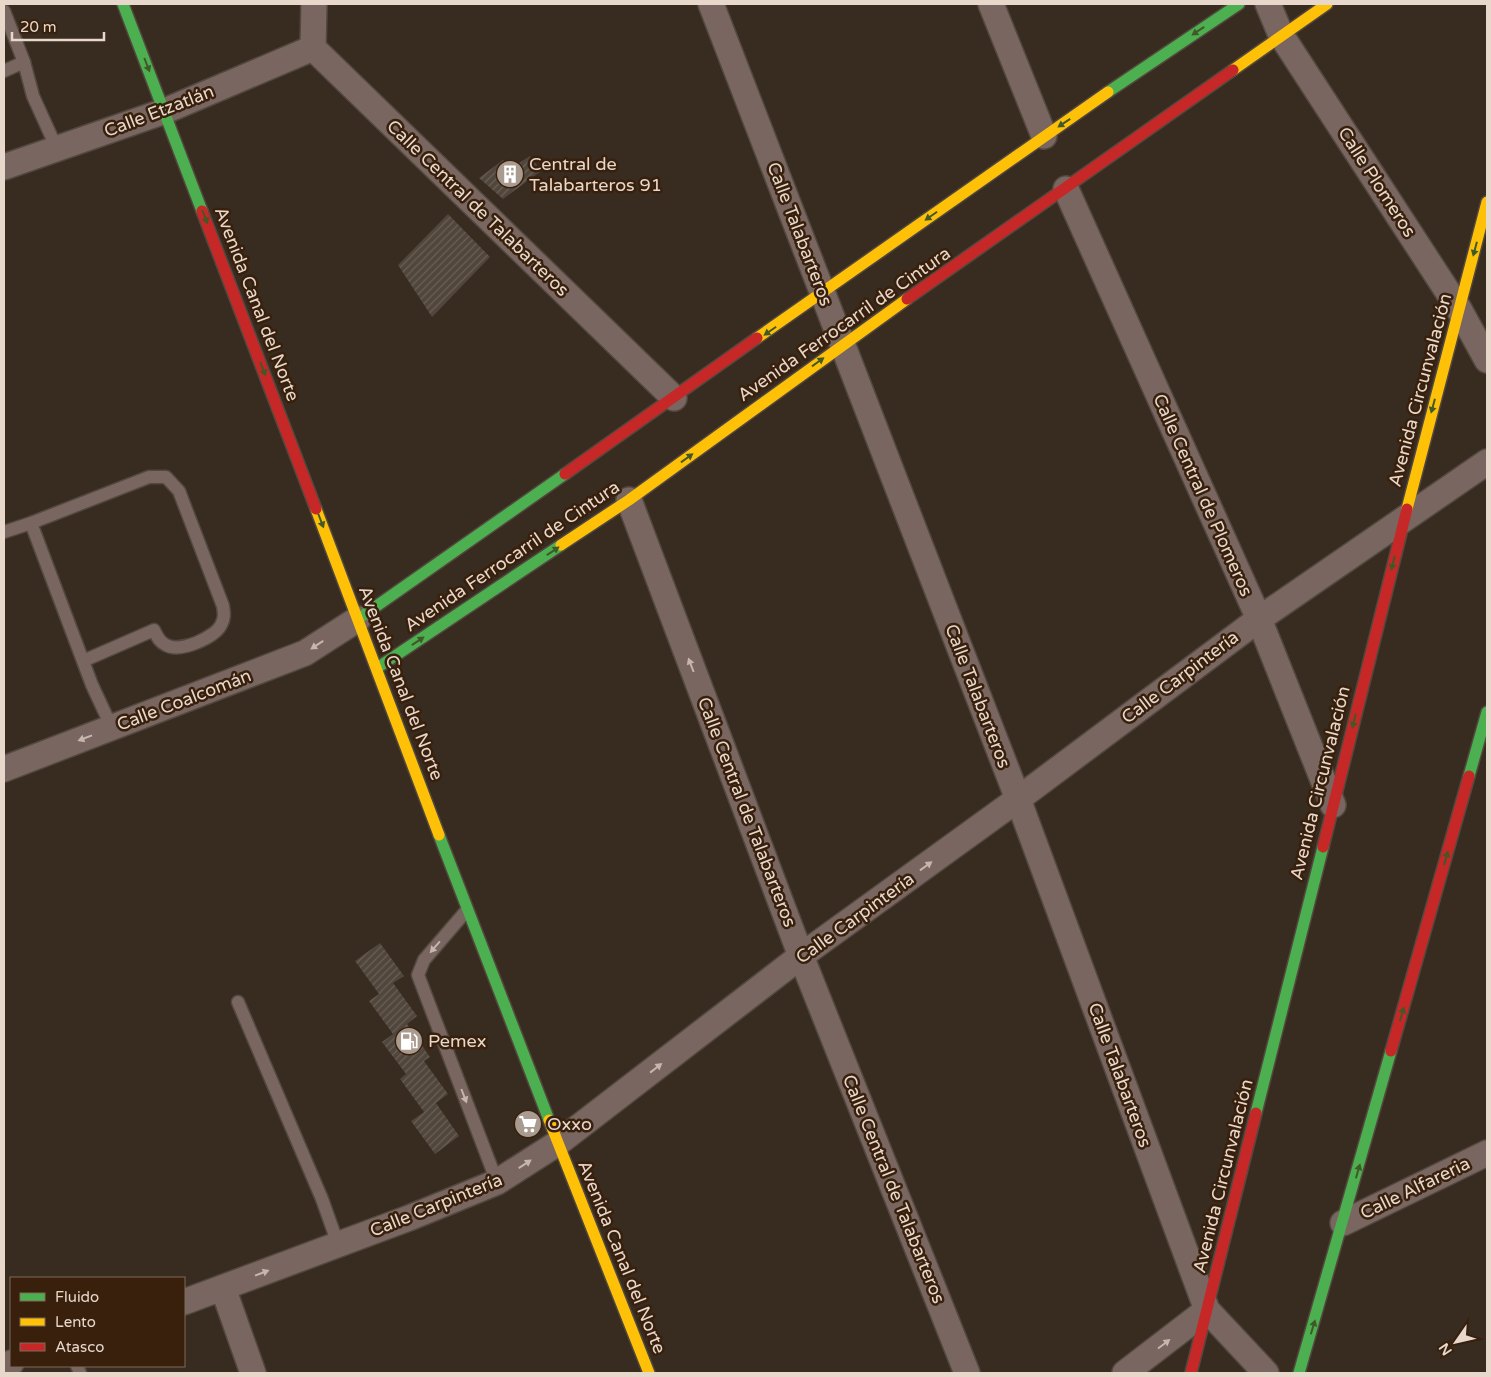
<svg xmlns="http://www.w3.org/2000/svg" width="1491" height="1377" font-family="'Varela Round',sans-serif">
<defs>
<pattern id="building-hatch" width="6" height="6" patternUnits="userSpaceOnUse" patternTransform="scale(1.25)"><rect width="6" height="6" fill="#50463c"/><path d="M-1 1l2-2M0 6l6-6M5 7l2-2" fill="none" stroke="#696057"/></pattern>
</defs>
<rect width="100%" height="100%" fill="#382b20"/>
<!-- building -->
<g fill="url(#building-hatch)">
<path d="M530 156 541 171 503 199 479 178 503 160 513 167Z"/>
<path d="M448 214 490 257 432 317 398 265Z"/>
<path d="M380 943 404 976 393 983 417 1016 407 1024 430 1057 424 1061 448 1094 436 1103 459 1136 435 1154 411 1121 424 1112 400 1079 406 1074 382 1042 393 1034 369 1001 379 994 355 961Z"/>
</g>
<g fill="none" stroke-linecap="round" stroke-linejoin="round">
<!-- lane casing -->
<g stroke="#52483e" stroke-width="15">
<g id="lane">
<path d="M4 11 24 62 4 71"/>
<path d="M24 62 33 96 57 149"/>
<path d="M4 532 31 523"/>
<path d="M83 661 154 630C157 636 159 642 166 645 180 653 214 638 221 625 225 618 224 613 223 606L179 491 166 477H149L31 523 92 685 112 728"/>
<path d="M467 910 424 960 418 975 497 1182"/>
<path d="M238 1002 322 1199 338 1244"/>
<path d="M77 1366 80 1373"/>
</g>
</g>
<!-- street casing -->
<g stroke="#52483e" stroke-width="28">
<g id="street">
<path d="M314 4 313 48 674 398"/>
<path d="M711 4 1018 799 1207 1310 1266 1373"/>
<path d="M991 4 1044 136"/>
<path d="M1268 4 1281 35 1459 309 1487 360"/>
<path d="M4 167 165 111 313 48"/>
<path d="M1066 189 1259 619 1333 805"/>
<path d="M629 500 801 956 967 1373"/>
<path d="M4 769 305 653 358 619"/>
<path d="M1343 1223 1487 1153"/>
<path d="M223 1288 253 1373"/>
<path d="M184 1302 409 1218 497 1182 558 1143 801 956 1018 799 1259 619 1487 462"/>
<path d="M4 1366 11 1363"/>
<path d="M1125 1373 1207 1310"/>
</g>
</g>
<!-- fast casing -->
<g stroke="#52483e" stroke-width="14">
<g id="fast">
<path d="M123 4 202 211"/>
<path d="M1108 92 1239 4"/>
<path d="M358 619 565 474"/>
<path d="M377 668 561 545"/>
<path d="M1469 776 1487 712"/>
<path d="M439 835 549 1120"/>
<path d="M1256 1113 1323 847"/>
<path d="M1299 1373 1391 1051"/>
</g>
</g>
<!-- slow casing -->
<g stroke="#52483e" stroke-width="14">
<g id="slow">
<path d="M1233 70 1327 4"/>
<path d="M757 338 1108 92"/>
<path d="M316 509 439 835"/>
<path d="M1407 509 1487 202"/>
<path d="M561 545 629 500 907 299"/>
<path d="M549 1120 649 1373"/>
</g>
</g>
<!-- jam casing -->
<g stroke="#52483e" stroke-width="14">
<g id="jam">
<path d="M202 211 316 509"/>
<path d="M907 299 1233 70"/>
<path d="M565 474 757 338"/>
<path d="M1323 847 1407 509"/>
<path d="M1391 1051 1469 776"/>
<path d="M1191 1373 1256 1113"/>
</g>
</g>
<!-- lane -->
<use href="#lane" stroke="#796661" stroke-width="12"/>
<!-- street -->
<use href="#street" stroke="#796661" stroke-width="25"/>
<!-- fast -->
<use href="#fast" stroke="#4caf50" stroke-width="11"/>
<!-- slow -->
<use href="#slow" stroke="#ffc107" stroke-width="11"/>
<!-- jam -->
<use href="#jam" stroke="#c62828" stroke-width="11"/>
</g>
<!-- one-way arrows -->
<defs><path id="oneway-solid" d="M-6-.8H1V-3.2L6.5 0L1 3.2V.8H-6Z" transform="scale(1.25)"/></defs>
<g fill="#405927">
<use href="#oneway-solid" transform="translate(1198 31) rotate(146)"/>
<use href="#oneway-solid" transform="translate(147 65) rotate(69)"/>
<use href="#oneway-solid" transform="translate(1064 123) rotate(146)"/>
<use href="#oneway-solid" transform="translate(931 216) rotate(145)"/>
<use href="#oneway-solid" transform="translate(205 217) rotate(69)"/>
<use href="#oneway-solid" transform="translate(1475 249) rotate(105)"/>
<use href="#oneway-solid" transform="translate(770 331) rotate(145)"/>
<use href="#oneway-solid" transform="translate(818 362) rotate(-36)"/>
<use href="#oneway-solid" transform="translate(263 369) rotate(69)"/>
<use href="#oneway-solid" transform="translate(1433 406) rotate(105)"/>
<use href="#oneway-solid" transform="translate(687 458) rotate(-36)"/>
<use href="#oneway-solid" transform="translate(321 521) rotate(69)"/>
<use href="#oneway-solid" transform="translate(553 551) rotate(-34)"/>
<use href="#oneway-solid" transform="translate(1393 563) rotate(104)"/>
<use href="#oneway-solid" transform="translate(418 641) rotate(-34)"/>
<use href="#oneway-solid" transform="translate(1354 721) rotate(104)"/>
<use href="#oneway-solid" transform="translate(1446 858) rotate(-74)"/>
<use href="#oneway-solid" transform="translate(1402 1014) rotate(-74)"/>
<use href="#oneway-solid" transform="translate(1358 1171) rotate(-74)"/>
<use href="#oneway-solid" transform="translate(1313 1327) rotate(-73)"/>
</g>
<g fill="#c7b6ac">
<use href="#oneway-solid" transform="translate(317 645) rotate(147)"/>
<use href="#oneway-solid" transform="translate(691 665) rotate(-111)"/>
<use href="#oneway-solid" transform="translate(85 738) rotate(159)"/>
<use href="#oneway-solid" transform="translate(926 866) rotate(-36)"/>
<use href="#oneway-solid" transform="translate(435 947) rotate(131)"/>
<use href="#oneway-solid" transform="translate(656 1068) rotate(-38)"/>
<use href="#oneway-solid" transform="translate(464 1096) rotate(69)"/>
<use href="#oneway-solid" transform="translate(525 1164) rotate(-33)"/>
<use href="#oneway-solid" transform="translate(262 1273) rotate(-21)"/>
<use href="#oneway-solid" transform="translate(1164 1344) rotate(-37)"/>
</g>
<!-- icons -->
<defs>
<g id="building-disc" transform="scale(1.4375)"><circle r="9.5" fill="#aa9b90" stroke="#38200c"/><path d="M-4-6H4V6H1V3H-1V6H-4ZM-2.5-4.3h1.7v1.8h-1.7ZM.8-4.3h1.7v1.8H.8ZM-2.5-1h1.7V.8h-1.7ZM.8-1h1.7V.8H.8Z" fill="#fff"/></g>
<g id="fuel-disc" transform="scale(1.4375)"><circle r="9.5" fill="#aa9b90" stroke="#38200c"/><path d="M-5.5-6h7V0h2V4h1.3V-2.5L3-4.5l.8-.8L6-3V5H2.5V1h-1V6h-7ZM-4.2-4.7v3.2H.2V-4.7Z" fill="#fff"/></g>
<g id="supermarket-disc" transform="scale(1.4375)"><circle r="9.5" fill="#aa9b90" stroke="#38200c"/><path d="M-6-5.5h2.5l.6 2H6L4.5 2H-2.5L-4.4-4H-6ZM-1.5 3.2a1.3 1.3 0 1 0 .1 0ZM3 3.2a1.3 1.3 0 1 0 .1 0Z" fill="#fff"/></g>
</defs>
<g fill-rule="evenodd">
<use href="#building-disc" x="510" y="174"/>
<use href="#fuel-disc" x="409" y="1041"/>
<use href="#supermarket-disc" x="528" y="1124"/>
</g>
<g text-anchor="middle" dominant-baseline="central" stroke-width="5" stroke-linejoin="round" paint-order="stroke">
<!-- street labels -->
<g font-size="18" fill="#e8d8cc" stroke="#38200c">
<text transform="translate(159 111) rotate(-21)">Calle Etzatlán</text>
<text transform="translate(1377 182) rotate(57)">Calle Plomeros</text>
<text transform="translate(478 208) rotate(44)">Calle Central de Talabarteros</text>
<text transform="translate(800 234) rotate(69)">Calle Talabarteros</text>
<text transform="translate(257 304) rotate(69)">Avenida Canal del Norte</text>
<text transform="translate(844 324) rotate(-35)">Avenida Ferrocarril de Cintura</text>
<text transform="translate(1420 390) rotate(-75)">Avenida Circunvalación</text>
<text transform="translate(1203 495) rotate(66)">Calle Central de Plomeros</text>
<text transform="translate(512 556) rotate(-34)">Avenida Ferrocarril de Cintura</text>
<text transform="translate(1180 677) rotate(-37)">Calle Carpintería</text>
<text transform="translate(401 683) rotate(69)">Avenida Canal del Norte</text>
<text transform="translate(978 696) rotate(69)">Calle Talabarteros</text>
<text transform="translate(184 700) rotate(-21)">Calle Coalcomán</text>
<text transform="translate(1320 783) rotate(-76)">Avenida Circunvalación</text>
<text transform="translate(747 812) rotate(69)">Calle Central de Talabarteros</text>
<text transform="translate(855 918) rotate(-36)">Calle Carpintería</text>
<text transform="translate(1120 1075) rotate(70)">Calle Talabarteros</text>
<text transform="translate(1223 1176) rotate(-76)">Avenida Circunvalación</text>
<text transform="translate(1415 1188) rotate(-26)">Calle Alfareria</text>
<text transform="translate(894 1189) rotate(68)">Calle Central de Talabarteros</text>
<text transform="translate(436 1205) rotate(-22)">Calle Carpintería</text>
<text transform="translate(622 1257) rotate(68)">Avenida Canal del Norte</text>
</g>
<!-- poi labels -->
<g font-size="18" fill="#e8d8cc" stroke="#38200c" text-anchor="start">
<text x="529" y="164">Central de<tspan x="529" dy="21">Talabarteros 91</tspan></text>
<text x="428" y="1041">Pemex</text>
<text x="547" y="1124">Oxxo</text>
</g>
</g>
<!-- border -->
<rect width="1491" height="1377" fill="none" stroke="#e8d8cc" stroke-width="10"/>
<!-- legend -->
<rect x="10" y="1277" width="175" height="90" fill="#38200c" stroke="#7e6a59"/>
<rect x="20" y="1293" width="25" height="8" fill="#4caf50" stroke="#7e6a59"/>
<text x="55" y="1302" font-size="15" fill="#e8d8cc">Fluido</text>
<rect x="20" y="1318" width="25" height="8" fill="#ffc107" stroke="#7e6a59"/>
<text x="55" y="1327" font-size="15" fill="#e8d8cc">Lento</text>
<rect x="20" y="1343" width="25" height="8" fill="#c62828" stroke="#7e6a59"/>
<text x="55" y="1352" font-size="15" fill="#e8d8cc">Atasco</text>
<!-- north arrow -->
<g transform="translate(1456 1342) rotate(236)" stroke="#38200c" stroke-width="4" paint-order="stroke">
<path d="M0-4L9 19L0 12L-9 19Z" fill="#e8d8cc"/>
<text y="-8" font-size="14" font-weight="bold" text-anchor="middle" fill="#e8d8cc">N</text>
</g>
<!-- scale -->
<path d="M12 32v8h92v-8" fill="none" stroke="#e8d8cc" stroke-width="2.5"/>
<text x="20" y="32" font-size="15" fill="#e8d8cc" stroke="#38200c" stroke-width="4" paint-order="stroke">20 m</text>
</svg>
